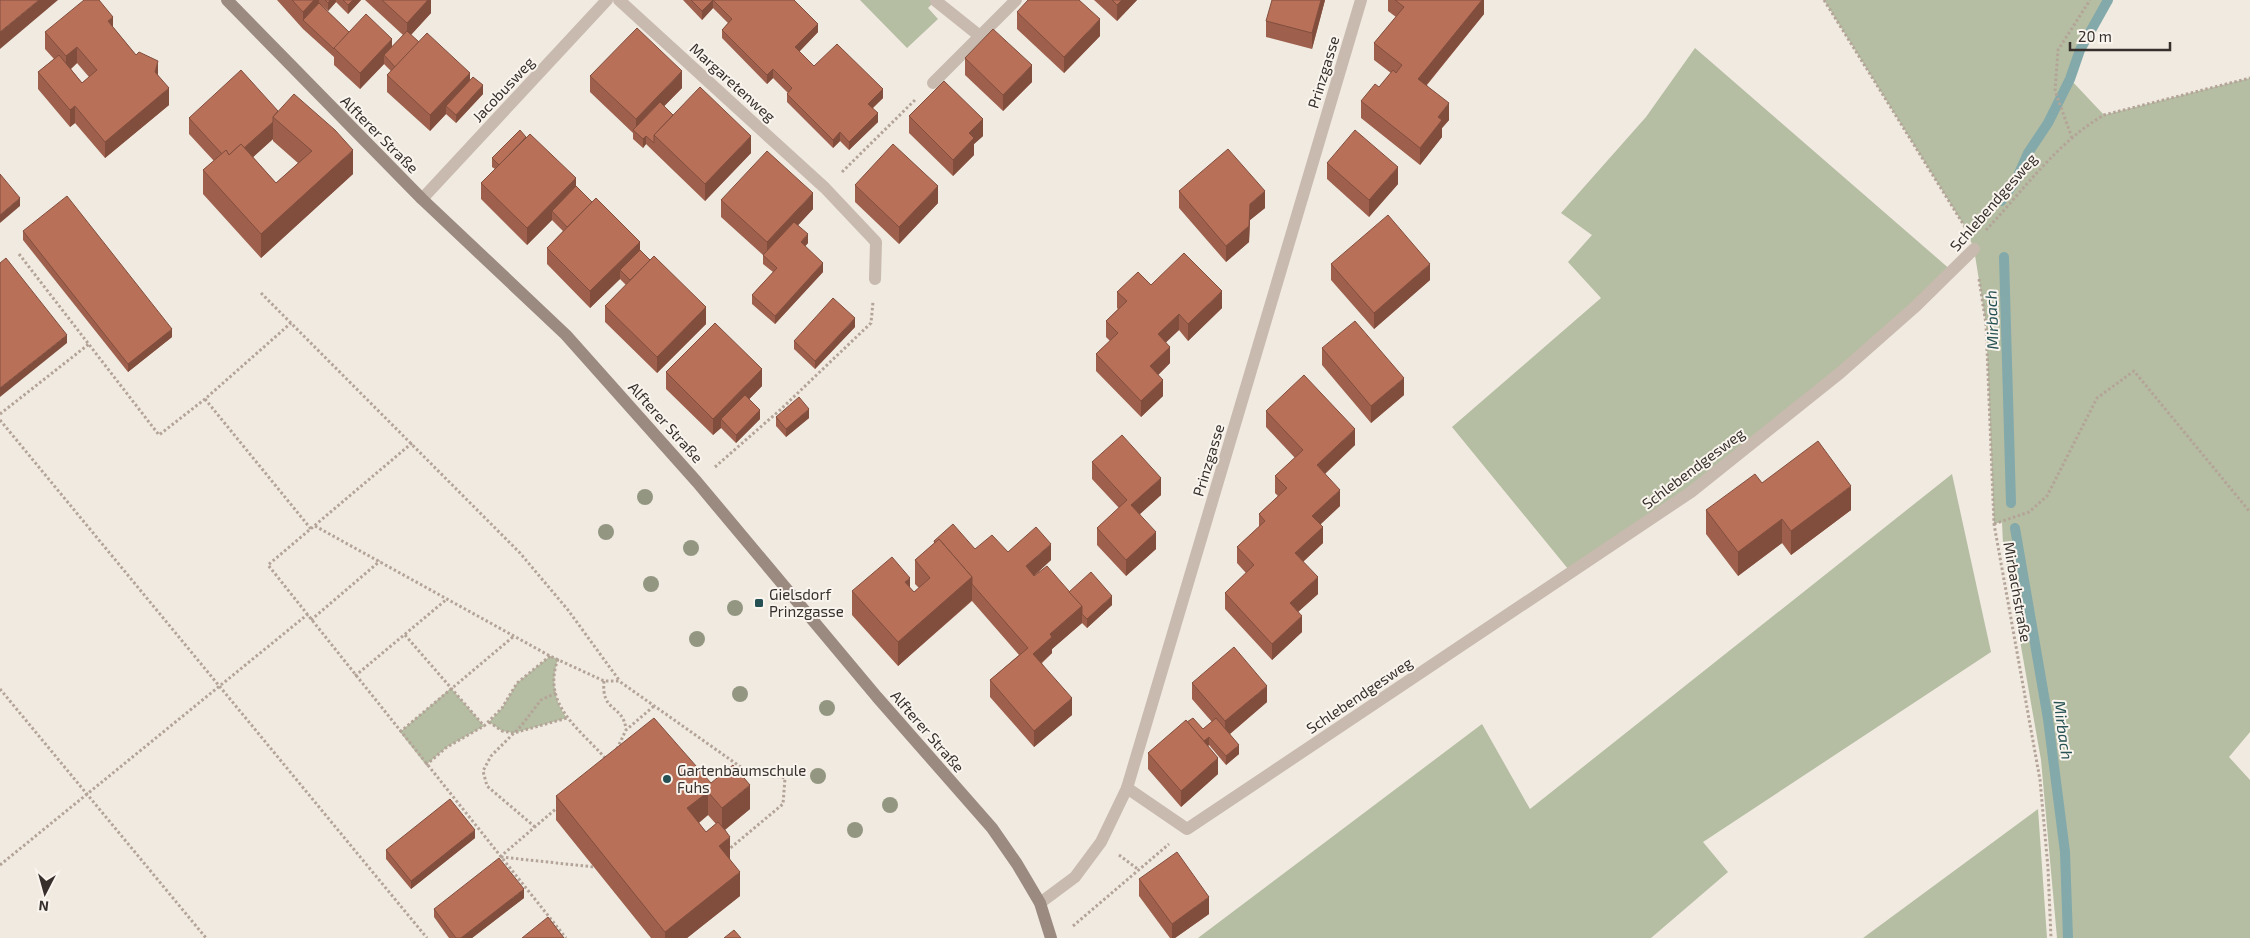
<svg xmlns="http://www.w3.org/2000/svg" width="2250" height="938" font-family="'Exo 2',sans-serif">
<rect width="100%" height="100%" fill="#f1eae1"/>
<!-- green -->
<g fill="#b5bea2">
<path d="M860 0H936L928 8 938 19 907 48Z"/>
<path d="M1824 0H2109L2080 50 2070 79 2104 115 2250 78V732L2229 757 2250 780V938H2057L2041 760 2003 544 2002 522 1994 524 1986 324 1974 249 1965 227Z"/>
<path d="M1695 48 1952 271 1840 373 1573 575 1452 427 1601 298 1568 262 1592 235 1561 213 1646 117Z"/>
<path d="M1952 474 1991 652 1703 842 1728 872 1651 938H1198L1482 724 1530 809Z"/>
<path d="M550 656 558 659C551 680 554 701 567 718L514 733 502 731 489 722 502 708 517 683Z"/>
<path d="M451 688 484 726 447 747 426 765 400 732Z"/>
<path d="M2038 809 2047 938H1863Z"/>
</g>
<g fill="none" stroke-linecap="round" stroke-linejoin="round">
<!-- stream -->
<g stroke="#83a9ab" stroke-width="10">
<path d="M2001 201 2016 180 2028 153 2048 123 2070 79 2080 50 2108 0"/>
<path d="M2004 257 2011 503"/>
<path d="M2015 528 2048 719 2065 852 2068 938"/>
</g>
<!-- path -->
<g stroke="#b4a498" stroke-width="3" stroke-dasharray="2.5 2.5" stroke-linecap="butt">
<path d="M1824 0 1965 227"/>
<path d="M2072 138 2055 91 2058 50 2090 0"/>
<path d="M842 172 916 99"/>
<path d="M1986 230C2023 191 2057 142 2104 115L2250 78"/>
<path d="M19 254 159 435 205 399 291 323"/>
<path d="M1979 279 1986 324 1994 524 2040 780 2048 868 2051 938"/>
<path d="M261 293 520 553 568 610 619 680"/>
<path d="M205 399 311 529"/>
<path d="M0 414 89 344"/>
<path d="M0 420 427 938"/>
<path d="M412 443 268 565 566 938"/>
<path d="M715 467 780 410 871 323 873 302"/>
<path d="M1994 524 2029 512 2047 496 2097 398 2134 371 2250 512"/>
<path d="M315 526 550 656 604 681H619L745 770 785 778 783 804 728 850"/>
<path d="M311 620 380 561"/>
<path d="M405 635 484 726"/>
<path d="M558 659C541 705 580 729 606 759"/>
<path d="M355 676 447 599"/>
<path d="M604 681C601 713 623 704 626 729"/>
<path d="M0 689 206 938"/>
<path d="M489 722 502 731 514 733 567 718"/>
<path d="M400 732 514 636"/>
<path d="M617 749 626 730 654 706"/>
<path d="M426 765 447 747 484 726 502 708 517 683 550 656"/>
<path d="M535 827 487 786 483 771 491 756 521 726 541 700 556 693"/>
<path d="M1119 855 1139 870"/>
<path d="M500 857 558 807"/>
<path d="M501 857 594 867"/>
<path d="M0 865 308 614"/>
<path d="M1073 926 1169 844"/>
</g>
<!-- lane -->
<g stroke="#c8baae" stroke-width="12">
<path d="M936 1 981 37"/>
<path d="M1127 788 1187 829 1691 492 1840 373 1916 306 1974 249"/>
</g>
<!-- street -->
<g stroke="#c8baae" stroke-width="12">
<path d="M619 0 825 188 876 242 875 279"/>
<path d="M933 83 1016 0"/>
<path d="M422 199 607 0"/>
<path d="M1040 903 1075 877 1101 842 1127 788 1361 0"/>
</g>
<!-- secondary -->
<path stroke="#9b8a80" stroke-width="12" d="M227 0 422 199 566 335 697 482 877 697 992 828 1017 864 1040 903 1051 938"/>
</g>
<!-- trees -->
<g fill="#939781">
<circle cx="645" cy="497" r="8"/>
<circle cx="606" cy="532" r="8"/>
<circle cx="691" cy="548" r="8"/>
<circle cx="651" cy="584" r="8"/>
<circle cx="735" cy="608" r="8"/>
<circle cx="697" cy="639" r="8"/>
<circle cx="740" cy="694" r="8"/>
<circle cx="827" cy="708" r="8"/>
<circle cx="818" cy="776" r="8"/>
<circle cx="890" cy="805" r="8"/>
<circle cx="855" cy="830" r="8"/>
</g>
<!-- wall -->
<g fill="#9e604c" fill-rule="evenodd">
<path d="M277 0H319V3L349 32 392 47 403 35 365 0H431V13L411 35 419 42 470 80 483 94 456 123 446 114 430 131 387 92V75L391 71 384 64 360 89 334 65V57L303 29Z"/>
<path d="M319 0H361L348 14 336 2 328 11 319 3Z"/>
<path d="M683 0H794L818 32 799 52 814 66 883 98 873 108 878 122 849 150 840 141 833 148 787 102V94L788 93 773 78 767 84 722 38V30L728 23 713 8 702 20Z"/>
<path d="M1094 0H1137L1117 21Z"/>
<path d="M1325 0 1312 49 1266 37V21Z"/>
<path d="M1388 0H1484V14L1427 85 1449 120 1442 128V137L1420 165 1361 118V101L1379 87 1391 73 1374 60V43L1396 17 1388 11Z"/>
<path d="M1017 12 1100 36 1064 73 1017 29Z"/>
<path d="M113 27 136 55 158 75 169 105 105 158 75 123 70 127 38 89V72L54 59 45 49V32ZM77 63 89 77 82 83 71 69Z"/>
<path d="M965 58 1032 82 1003 111 965 75Z"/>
<path d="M590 76 682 88 664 106 673 115 751 153 705 201 646 144 643 148 633 139V133L590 92Z"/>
<path d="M278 111 353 174 261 258 203 194V170L214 161 189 134V118ZM273 139V141L298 163 276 183 253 157Z"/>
<path d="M909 116 983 136 974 144V155L953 176 909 133Z"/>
<path d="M492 158 576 186 640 250 706 324 657 373 605 322V306L626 285 620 279 590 308 547 264V248L563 231 552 220 527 245 481 199V183L495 169 492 167Z"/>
<path d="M1327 163 1398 184 1369 217 1327 179Z"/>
<path d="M855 185 938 203 899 244 855 202Z"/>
<path d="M1179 191 1265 208 1250 220 1249 242 1226 262 1179 208Z"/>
<path d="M721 200 813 209 798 225 808 243 805 246 823 272 775 324 752 304V295L773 272 763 264V255L721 217Z"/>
<path d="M23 231 172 337 128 372 23 240Z"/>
<path d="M1331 264 1430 280 1374 329 1331 280Z"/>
<path d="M1151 285 1222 308 1188 341 1179 330 1166 342 1170 363 1158 375 1163 396 1141 417 1096 371V354L1110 341 1106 337V321L1118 309 1117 308V292Z"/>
<path d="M855 327 815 369 794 349V341Z"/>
<path d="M1322 348 1404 395 1371 423 1322 365Z"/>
<path d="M666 372 762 386 749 399 760 419 736 443 721 428 713 435 666 389Z"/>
<path d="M1266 411 1355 445 1325 474 1340 506 1321 524 1323 543 1303 562 1318 594 1298 612 1302 632 1272 660 1225 609V593L1246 573 1237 563V547L1259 527V514L1278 496 1275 493V476L1295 458 1266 427Z"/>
<path d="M776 417 809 418 786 437 776 426Z"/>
<path d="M1092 462 1161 495 1140 514 1156 549 1126 576 1097 545V528L1119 508 1092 479Z"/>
<path d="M1762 483 1851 510 1791 555 1782 543 1738 576 1706 534V510Z"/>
<path d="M934 541 975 549 1008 552 1051 560 1034 576 1069 592 1112 605 1087 628 1082 623 1052 649V653L1042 663 1072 715 1034 747 990 697V680L1019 655 972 601 898 666 852 615V591L910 588 914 592 919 588 915 584V560L934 544Z"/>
<path d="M1192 683 1267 702 1230 734 1239 754 1226 765 1209 745 1208 746 1218 774 1181 807 1148 769V753L1187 722 1203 729 1212 722 1192 699Z"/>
<path d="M711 783 750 809 725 830 730 859 740 896 687 938H651L556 820V796ZM708 815 716 824 706 832 699 823Z"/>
<path d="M475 838 411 889 386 859V850Z"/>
<path d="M1139 879 1209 914 1175 938H1170L1139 896Z"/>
<path d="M524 898 472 938H449L434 917V909Z"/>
</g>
<!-- shaded-wall -->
<g fill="#814e3e">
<path d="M39 0H58L0 49V32Z"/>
<path d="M314 0H319V12L303 20V12Z"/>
<path d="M330 0H336V2L328 11V3Z"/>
<path d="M353 0H361L348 14V5Z"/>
<path d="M428 0H431V13L407 39V23Z"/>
<path d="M713 0V8L702 20V11Z"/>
<path d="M1122 0H1137L1117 21V5Z"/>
<path d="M1321 0H1325L1312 49V33Z"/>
<path d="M1482 0H1484V14L1418 95V79Z"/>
<path d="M113 17V33L108 21Z"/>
<path d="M1100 19V36L1064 73V57Z"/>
<path d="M818 24V32L795 56V47Z"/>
<path d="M392 39V55H384V64L360 89V73Z"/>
<path d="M77 47V63L66 73V56Z"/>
<path d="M158 61V78L155 72Z"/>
<path d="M1032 65V82L1003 111V95Z"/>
<path d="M773 69V78L767 84V75Z"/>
<path d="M682 71V88L637 134 636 133V119Z"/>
<path d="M470 73V89L446 106V114L430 131V115Z"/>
<path d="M483 85V94L456 123V115Z"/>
<path d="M169 88V105L105 158V142Z"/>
<path d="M883 89V98L868 112V104Z"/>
<path d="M1449 103V120L1442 128V137L1420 165V148L1438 117Z"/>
<path d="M75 106V123L70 127V110Z"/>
<path d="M878 113V122L849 150V142Z"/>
<path d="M983 119V136L974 144V155L953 176V160L969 133Z"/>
<path d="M273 122V139L229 179V162Z"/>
<path d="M840 132V141L833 148V140Z"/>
<path d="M646 136V144L643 148V139Z"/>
<path d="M751 136V153L705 201V184Z"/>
<path d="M353 150V174L261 258V234Z"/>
<path d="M1398 167V184L1369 217V200Z"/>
<path d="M576 178V195L552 211V220L527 245V228Z"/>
<path d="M938 186V203L899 244V227Z"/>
<path d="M1265 191V208L1250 220 1249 242 1226 262V246L1250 204Z"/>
<path d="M813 193V209L767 259V242Z"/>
<path d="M20 198V206L0 223V215Z"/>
<path d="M808 234V243L801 251V242Z"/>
<path d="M640 242V258L620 270V279L590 308V291Z"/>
<path d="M823 263V272L775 324V316Z"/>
<path d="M1430 264V280L1374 329V313Z"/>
<path d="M1222 291V308L1188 341V324Z"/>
<path d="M706 307V324L657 373V357Z"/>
<path d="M1179 314V330L1158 350V334Z"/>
<path d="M855 318V327L815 369V361Z"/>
<path d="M172 329V337L128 372V364Z"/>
<path d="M67 335V343L0 397V388Z"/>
<path d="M1170 347V363L1150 383V366Z"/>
<path d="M762 369V386L725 424 721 419V428L713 435V419Z"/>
<path d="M1404 378V395L1371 423V406Z"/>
<path d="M1163 380V396L1141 417V401Z"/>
<path d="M809 409V418L786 437V429Z"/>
<path d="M760 410V419L736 443V435Z"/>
<path d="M1355 429V445L1317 481V465Z"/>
<path d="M1161 478V495L1131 522V505Z"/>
<path d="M1851 486V510L1791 555V531Z"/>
<path d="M1340 490V506L1312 532V516Z"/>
<path d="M1782 519V543L1738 576V552Z"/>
<path d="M1323 527V543L1295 569V553Z"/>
<path d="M1156 532V549L1126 576V560Z"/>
<path d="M1051 544V560L1026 583V566Z"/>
<path d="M972 577V600L898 666V642Z"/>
<path d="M1318 577V594L1290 619V603Z"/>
<path d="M910 578V601L905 582Z"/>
<path d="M1112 596V605L1087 628V619Z"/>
<path d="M1082 606V623L1052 649V653L1033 670V654L1050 634Z"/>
<path d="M1302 616V632L1272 660V644Z"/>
<path d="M1267 686V702L1225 738V721Z"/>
<path d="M1072 698V715L1034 747V731Z"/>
<path d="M1209 737V745L1200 753V744Z"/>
<path d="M1239 745V754L1226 765V756Z"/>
<path d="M1218 758V774L1181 807V791Z"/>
<path d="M750 785V809L722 832V808Z"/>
<path d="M708 792V815L687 832V808Z"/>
<path d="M475 830V838L411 889V881Z"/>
<path d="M730 837V861L719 846Z"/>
<path d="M740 872V896L687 938H665V932Z"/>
<path d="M524 889V898L472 938H461Z"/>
<path d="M1209 897V914L1175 938H1172V924Z"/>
</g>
<!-- building -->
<g fill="#b87058" stroke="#814e3e">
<path d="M0 0H39L0 32Z"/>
<path d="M84 0H99L113 17 108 21 136 55 139 52 158 61 155 72 169 88 105 142 75 106 70 110 38 72 59 55 82 83 97 70 77 47 66 56 45 32Z"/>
<path d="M292 0H314L303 12Z"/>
<path d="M325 0H330L328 3Z"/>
<path d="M343 0H353L348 5Z"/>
<path d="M382 0H428L407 23Z"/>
<path d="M691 0H713L702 11Z"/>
<path d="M713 0H794L818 24 795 47 814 66 837 44 883 89 868 104 878 113 849 142 840 132 833 140 787 94 792 88 773 69 767 75 722 30 732 19Z"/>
<path d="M1028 0H1079L1100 19 1064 57 1017 12Z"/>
<path d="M1112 0H1122L1117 5Z"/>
<path d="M1272 0H1321L1312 33 1266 21Z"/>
<path d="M1395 0H1482L1418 79 1449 103 1438 117 1442 120 1420 148 1361 101 1375 84 1379 87 1393 70 1396 73 1402 65 1374 43 1404 7Z"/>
<path d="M319 3 349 32 334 49 303 20Z"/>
<path d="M366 14 392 39 360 73 334 48Z"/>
<path d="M637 28 682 71 636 119 590 76Z"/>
<path d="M993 29 1032 65 1003 95 965 58Z"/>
<path d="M407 31 419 42 395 67 384 55Z"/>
<path d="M427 33 470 73 430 115 387 75Z"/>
<path d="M241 70 278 111 273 117V122L244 148 241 144 229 155 226 150 222 154 189 118Z"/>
<path d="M473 77 483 85 456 115 446 106Z"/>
<path d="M944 81 983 119 969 133 974 138 953 160 909 116Z"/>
<path d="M700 87 751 136 705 184 654 135Z"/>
<path d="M294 94 335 130 353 150 261 234 203 170 226 150 229 155 241 144 276 183 312 151 273 117Z"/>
<path d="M660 102 673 115 654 135V143L646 136 643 139 633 130Z"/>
<path d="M520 130 526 137 499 165 492 158Z"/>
<path d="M1355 130 1398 167 1369 200 1327 163Z"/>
<path d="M530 134 576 178 527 228 481 183Z"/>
<path d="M893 144 938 186 899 227 855 185Z"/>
<path d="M1228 149 1265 191 1250 204 1249 226 1226 246 1179 191Z"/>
<path d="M767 151 813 193 767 242 721 200Z"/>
<path d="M0 174 20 198 0 215Z"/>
<path d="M576 186 592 202 567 227 552 211Z"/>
<path d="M67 196 172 329 128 364 23 231Z"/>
<path d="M596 198 640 242 590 291 547 248Z"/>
<path d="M1388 215 1430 264 1374 313 1331 264Z"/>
<path d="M794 222 808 234 801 242 823 263 775 316 752 295 777 268 763 255Z"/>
<path d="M640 250 650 260 630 280 620 270Z"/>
<path d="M1184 253 1222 291 1188 324 1179 314 1158 334 1170 347 1150 366 1163 380 1141 401 1096 354 1118 333 1106 321 1127 301 1117 292 1138 272 1151 285Z"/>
<path d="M654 256 706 307 657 357 605 306Z"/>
<path d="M6 258 67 335 0 388V263Z"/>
<path d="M833 298 855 318 815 361 794 341Z"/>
<path d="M1355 321 1404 378 1371 406 1322 348Z"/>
<path d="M715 323 762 369 713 419 666 372Z"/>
<path d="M1304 375 1355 429 1317 465 1340 490 1312 516 1323 527 1295 553 1318 577 1290 603 1302 616 1272 644 1225 593 1254 565 1237 547 1265 521 1259 514 1287 488 1275 476 1303 450 1266 411Z"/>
<path d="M745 395 760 410 736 435 721 419Z"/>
<path d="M799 397 809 409 786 429 776 417Z"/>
<path d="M1122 435 1161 478 1131 505 1156 532 1126 560 1097 528 1127 500 1092 462Z"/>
<path d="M1818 441 1851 486 1791 531 1782 519 1738 552 1706 510 1755 474 1762 483Z"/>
<path d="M953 524 975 549 992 535 1008 552 1036 527 1051 544 1026 566 1034 576 1047 566 1082 606 1050 634 1052 637 1033 654 1072 698 1034 731 990 680 1028 648 972 584V577L939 539 935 543 934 541Z"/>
<path d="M939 539 972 577 898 642 852 591 892 557 910 578 905 582 914 592 930 578 915 560Z"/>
<path d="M1091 572 1112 596 1087 619 1082 614V606L1069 592Z"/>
<path d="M1234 647 1267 686 1225 721 1192 683Z"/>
<path d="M654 718 711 783 733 765 750 785 722 808 708 792 687 808 706 832 718 822 725 830 730 837 719 846 740 872 665 932 556 796Z"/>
<path d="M1193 718 1203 729 1216 718 1239 745 1226 756 1209 737 1204 741 1187 722Z"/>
<path d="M1186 720 1218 758 1181 791 1148 753Z"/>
<path d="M450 799 475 830 411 881 386 850Z"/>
<path d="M1177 852 1209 897 1172 924 1139 879Z"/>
<path d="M499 858 524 889 461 938H456L434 909Z"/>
<path d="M548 917 564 938H522Z"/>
<path d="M734 930 741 938H724Z"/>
</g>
<!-- markers -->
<g fill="#265154" stroke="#f9f4ed" stroke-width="2">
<rect x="754" y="598" width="10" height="10" rx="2.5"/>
<circle cx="667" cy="779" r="5"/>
</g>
<g text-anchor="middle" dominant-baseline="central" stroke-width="4" stroke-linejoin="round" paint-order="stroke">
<!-- street labels -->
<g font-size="15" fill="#372f2c" stroke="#f9f4ed">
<text transform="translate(1323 72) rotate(-73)">Prinzgasse</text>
<text transform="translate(733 82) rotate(42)">Margaretenweg</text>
<text transform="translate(503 89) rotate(-47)">Jacobusweg</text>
<text transform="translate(380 134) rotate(45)">Alfterer Straße</text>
<text transform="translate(1993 202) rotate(-49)">Schlebendgesweg</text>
<text transform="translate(666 422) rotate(48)">Alfterer Straße</text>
<text transform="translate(1208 460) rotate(-73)">Prinzgasse</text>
<text transform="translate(1693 468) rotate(-37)">Schlebendgesweg</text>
<text transform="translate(2018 592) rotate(80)">Mirbachstraße</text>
<text transform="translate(1359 695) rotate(-34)">Schlebendgesweg</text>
<text transform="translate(928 731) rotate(49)">Alfterer Straße</text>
</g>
<!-- poi labels -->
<g font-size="15" fill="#372f2c" stroke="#f9f4ed" text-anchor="start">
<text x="769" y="594">Gielsdorf<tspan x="769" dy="17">Prinzgasse</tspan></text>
<text x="677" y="770">Gartenbaumschule<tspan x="677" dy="17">Fuhs</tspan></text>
</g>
<!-- water labels -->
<g font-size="16" font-style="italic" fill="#265154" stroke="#f9f4ed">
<text transform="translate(1991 320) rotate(-92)">Mirbach</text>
<text transform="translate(2064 730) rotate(82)">Mirbach</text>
</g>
</g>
<!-- north arrow -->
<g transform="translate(45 893) rotate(186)" stroke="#f9f4ed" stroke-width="4" paint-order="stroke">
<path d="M0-4L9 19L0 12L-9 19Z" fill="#372f2c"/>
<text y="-8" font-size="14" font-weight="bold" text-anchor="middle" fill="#372f2c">N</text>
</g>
<!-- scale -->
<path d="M2070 42v8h100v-8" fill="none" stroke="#372f2c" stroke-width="2.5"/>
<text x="2078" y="42" font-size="15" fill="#372f2c" stroke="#f9f4ed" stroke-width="4" paint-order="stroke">20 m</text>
</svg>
